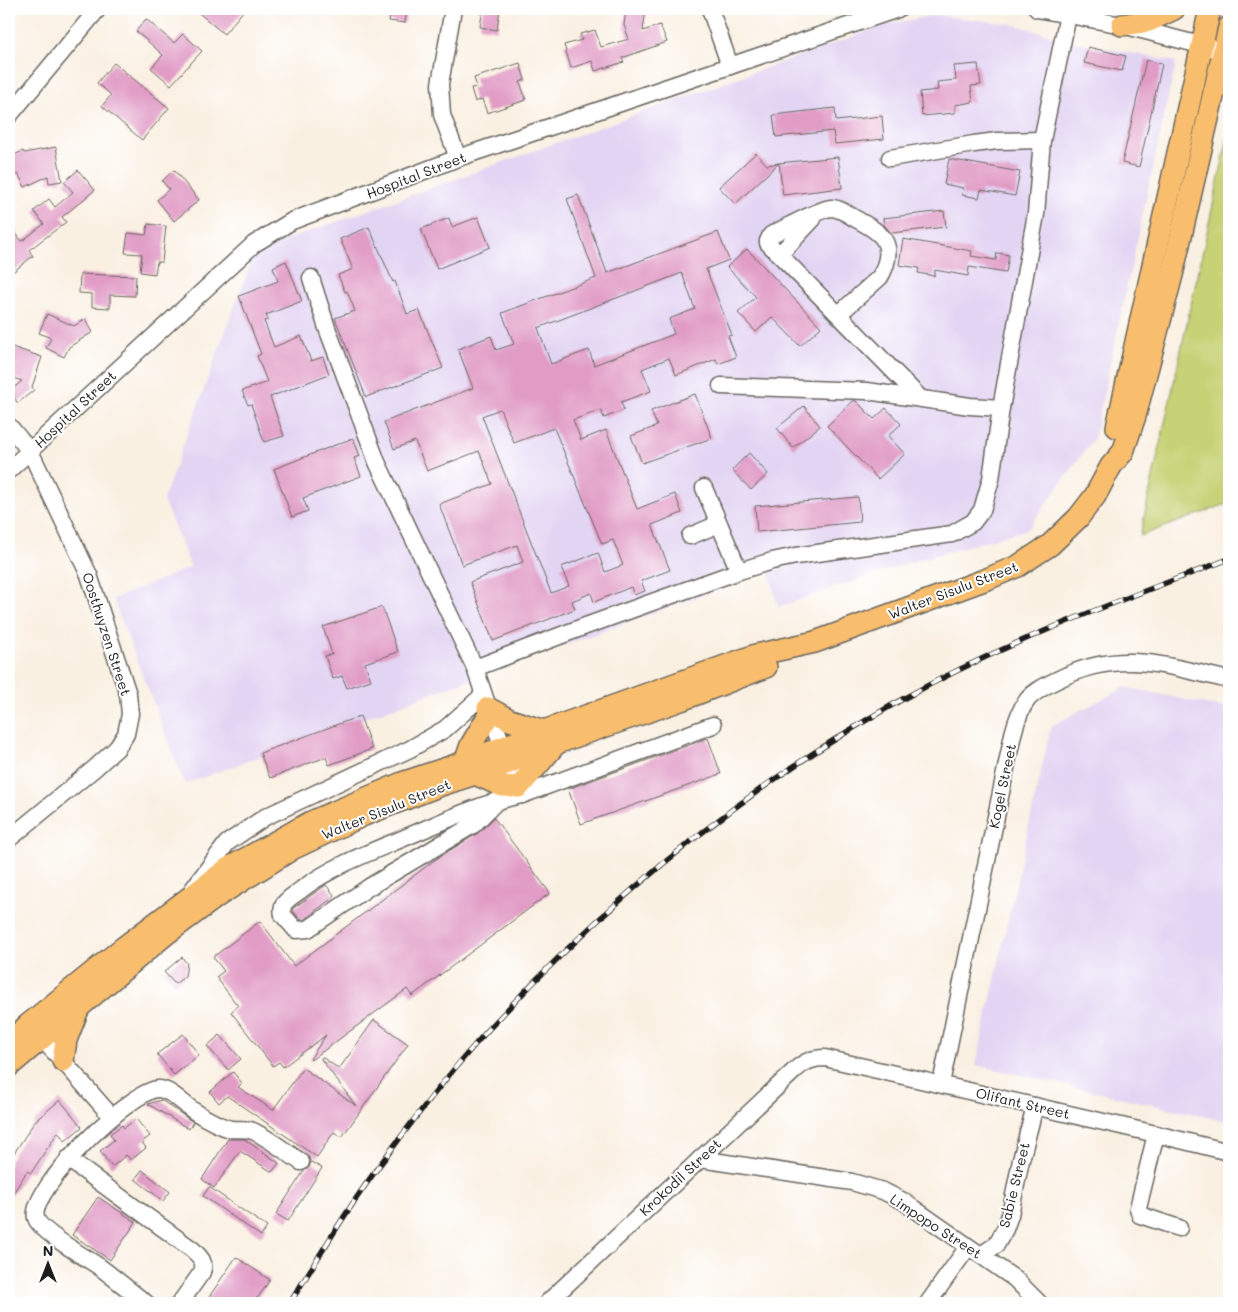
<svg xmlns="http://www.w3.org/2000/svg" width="1238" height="1312" font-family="Mali,sans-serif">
<rect width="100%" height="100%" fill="#fff"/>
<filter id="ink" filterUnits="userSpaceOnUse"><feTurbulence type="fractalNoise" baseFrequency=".02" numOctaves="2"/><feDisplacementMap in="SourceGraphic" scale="10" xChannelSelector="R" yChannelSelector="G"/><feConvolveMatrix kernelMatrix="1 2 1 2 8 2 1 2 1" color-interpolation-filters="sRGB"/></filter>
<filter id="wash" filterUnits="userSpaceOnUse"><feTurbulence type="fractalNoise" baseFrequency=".0096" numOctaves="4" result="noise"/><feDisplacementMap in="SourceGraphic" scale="20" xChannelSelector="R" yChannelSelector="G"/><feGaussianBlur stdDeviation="1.12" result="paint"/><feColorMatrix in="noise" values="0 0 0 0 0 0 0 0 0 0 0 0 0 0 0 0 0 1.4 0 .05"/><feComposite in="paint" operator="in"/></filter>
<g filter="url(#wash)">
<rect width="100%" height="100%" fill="#faf0e2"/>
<!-- built -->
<g fill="#e2d4f3">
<path d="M936 15 1013 24 1070 41 1176 62 1094 438 1028 529 918 560 778 607 769 571 484 674 185 784 113 599 191 567 163 500 255 251 888 24Z"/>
<path d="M1125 687 1229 709V1122L976 1065 1051 726Z"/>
</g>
<!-- green -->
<path fill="#c6d274" stroke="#717748" d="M1229 132V503L1140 536Z"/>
<g id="blocks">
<!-- building -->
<g fill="#e19cc6" fill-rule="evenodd">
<path d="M194 9H245L224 34Z"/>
<path d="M391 9H407L405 23 389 21Z"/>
<path d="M483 9H500L497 30 480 27Z"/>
<path d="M626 9H646L643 31 660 25 667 42 622 58 624 62 595 71 592 61 571 68 564 45 582 40 580 34 595 30 601 47 629 39 624 25Z"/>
<path d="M146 19 174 43 183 34 202 51 171 85 151 68 163 55 136 31Z"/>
<path d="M1088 47 1126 56 1122 71 1084 63Z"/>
<path d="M1146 60 1162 64 1139 167 1122 163Z"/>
<path d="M114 63 169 108 142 140 102 106 111 95 97 83Z"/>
<path d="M520 63 525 80 520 82 526 100 487 113 482 99 475 102 471 88 477 87 474 78Z"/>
<path d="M978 64 981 85 971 86 973 102 955 105V113L922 116 920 92 938 90 937 82 956 80 954 66Z"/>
<path d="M835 108 836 121 882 116 884 139 835 144 833 131 776 137 773 115Z"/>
<path d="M56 147 62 181 49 183 48 176 25 187 18 174 9 179V157L23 151 24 153Z"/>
<path d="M756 153 767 165 779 163 735 204 719 187Z"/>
<path d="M838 157 842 188 783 195 779 163Z"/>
<path d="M949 159 1020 172 1015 196 981 190 979 198 962 195 963 188 944 184Z"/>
<path d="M78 170 95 190 62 217 66 222 29 250 33 256 9 275V225L22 241 44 224 34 211 49 199 55 207 73 192 64 182Z"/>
<path d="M174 170 199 200 174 221 157 200 169 189 162 181Z"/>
<path d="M578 195 607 273 718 232 729 260 706 269 732 335 728 336 736 357 718 364 716 359 676 375 669 358 642 369 651 391 621 402 624 410 604 418 601 410 573 420 581 440 606 430 637 509 675 494 682 513 652 525 670 570 641 581 645 591 634 595 631 587 594 602 591 593 572 601 575 609 493 641 470 582 523 562 517 545 462 565 439 504 492 484 479 451 427 471 415 441 394 449 384 422 473 388 458 349 491 336 496 350 514 344 502 313 596 278 567 199ZM682 273 695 309 669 319 674 334 594 365 589 350 551 364 538 328ZM500 409 514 443 554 428 602 544 613 540 623 565 605 572 598 553 561 567 569 586 551 593 482 416Z"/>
<path d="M944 211 946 227 891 233 884 225 883 218Z"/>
<path d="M478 217 490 247 437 269 421 229 449 218 452 227Z"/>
<path d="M148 224 166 226 162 262H157L155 274 140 272 142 254 125 253 128 233 146 235Z"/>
<path d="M369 227 393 282 395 281 407 314 419 310 443 368 366 397 335 318 355 311 347 291 345 292 338 275 353 269 340 239Z"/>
<path d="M903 239 972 251 971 256 996 260 997 253 1009 255 1006 273 969 267 968 276 935 270 934 276 918 273 919 268 899 265Z"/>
<path d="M747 249 821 327 800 346 772 317 756 332 738 313 756 297 727 267Z"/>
<path d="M286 261 302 301 266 315 268 320 264 321 274 347 301 336 311 361 323 357 329 374 270 397 284 436 264 442 251 404 248 405 242 391 267 382 257 356 261 354 239 296 278 281 273 267Z"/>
<path d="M80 274 136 276 135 296 110 295V308L92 307V294L79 293Z"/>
<path d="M47 314 74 326 85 319 93 332 69 347 64 357 46 348 51 338 39 333Z"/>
<path d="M9 346 42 357 32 387 34 390 18 403 9 392 22 381 9 376Z"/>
<path d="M695 394 712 438 642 463 631 436 657 426 651 411Z"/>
<path d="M853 401H856L874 419 886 408 901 424 888 436 905 454 878 479 827 426Z"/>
<path d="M804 406 820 426 793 448 777 428Z"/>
<path d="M353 438 360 456 354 458 361 476 303 498 308 511 292 517 274 469Z"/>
<path d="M749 453 768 474 751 490 732 470Z"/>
<path d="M858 497 860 522 757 532 755 506Z"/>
<path d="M382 607 398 652 365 663 371 680 347 688 342 676 333 679 325 656 332 654 323 627Z"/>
<path d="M360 716 372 749 329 765 326 757 270 778 260 753Z"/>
<path d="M708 738 721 774 581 824 568 789Z"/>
<path d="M494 818 550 893 412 996 407 989 311 1060 310 1059 326 1035 283 1067 279 1062 273 1066 231 1012 238 1006 216 977 224 971 213 957 260 921 294 966 436 859 478 833Z"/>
<path d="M326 885 335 896 305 919 300 920 292 909Z"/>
<path d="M182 957 187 964 185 976 175 984 164 972Z"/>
<path d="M374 1020 408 1044 342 1137 334 1132 317 1157 227 1096 219 1103 210 1092 233 1072 242 1083 238 1087 273 1110 303 1068 356 1106 321 1059 322 1057 339 1069Z"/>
<path d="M183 1034 199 1055 174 1075 157 1054Z"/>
<path d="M220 1035 241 1059 228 1070 207 1046Z"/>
<path d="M60 1100 82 1127 65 1141 58 1132 31 1173 27 1171 9 1200V1161L35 1121Z"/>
<path d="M161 1100 193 1122 189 1129 148 1104Z"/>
<path d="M136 1119 150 1136 142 1142 146 1148 131 1160 126 1155 112 1167 100 1151 114 1140 110 1134 122 1125 124 1128Z"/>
<path d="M228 1139H244L279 1163 272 1172 240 1151 214 1188 202 1179Z"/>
<path d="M311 1162 322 1168 288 1221 276 1214 304 1171 309 1167Z"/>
<path d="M142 1170 170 1192 163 1201 135 1179Z"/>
<path d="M209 1187 267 1227 261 1236 203 1196Z"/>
<path d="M98 1197 136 1222 110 1260 72 1235Z"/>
<path d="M236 1257 270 1280 254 1303H205Z"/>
</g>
</g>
</g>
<g filter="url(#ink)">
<use href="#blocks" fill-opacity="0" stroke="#6a6661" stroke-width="1"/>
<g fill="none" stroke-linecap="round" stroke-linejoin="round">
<!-- minor casing -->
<g stroke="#6a6661" stroke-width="19">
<g id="minor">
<path d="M453 9 440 84 442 115 458 158"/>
<path d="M710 9 730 66"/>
<path d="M1037 9 1122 25 1212 48"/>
<path d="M9 116 98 9"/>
<path d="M890 158 974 144 997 141 1042 140"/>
<path d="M780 254 813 219"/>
<path d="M311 278 327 328 377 462 475 668 490 713 522 795C481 803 442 822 404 838 368 853 333 866 302 889 296 894 288 898 284 904 282 907 282 911 283 915L296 930 308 929 369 887 473 825 496 802"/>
<path d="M839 314 880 277C886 267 891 251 884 240 879 231 865 224 856 219 849 215 840 208 831 208 819 209 783 229 771 235L768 241V243L920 398"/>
<path d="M721 386 867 391 970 406 1001 408"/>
<path d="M9 426 30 451 89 575 128 694 130 714 126 734 117 748 95 768 9 839"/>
<path d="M9 470 254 244 292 221 458 158 898 9"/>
<path d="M704 488 739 571"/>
<path d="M690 536 719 524"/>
<path d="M475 668 583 627 739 571 772 561 796 556 952 534 973 522 982 510 991 479 1001 408 1036 214 1042 140 1068 15"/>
<path d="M522 795 713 725"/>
<path d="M193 889 227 843 265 817 410 749 445 729 483 695"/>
<path d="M33 1030 63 1061 112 1117"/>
<path d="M941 1084 1013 734C1022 700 1028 694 1059 679 1120 648 1167 666 1229 680"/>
<path d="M1156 1134 1138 1208 1140 1215 1179 1228"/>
<path d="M68 1159 193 1250C200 1257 206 1262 202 1272L180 1303"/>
<path d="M700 1159 852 1182 883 1191 903 1201 1015 1279 1039 1303"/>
<path d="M981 1255 996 1245 1005 1229 1010 1215 1021 1160 1035 1106"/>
<path d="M146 1303C131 1292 116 1279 101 1268 87 1258 40 1232 36 1218 28 1190 134 1087 159 1089 172 1090 183 1104 194 1111 205 1118 218 1126 231 1129 238 1130 247 1128 253 1131 270 1139 286 1152 301 1162"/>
<path d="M547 1303 795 1070C804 1062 812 1058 825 1058L1156 1134 1229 1152"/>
<path d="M928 1303 968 1247"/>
</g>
</g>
<!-- major casing -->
<g stroke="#6a6661" stroke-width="24">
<g id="major">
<path d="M1122 25 1149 21 1174 9"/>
<path d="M1117 427 1210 9"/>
<path d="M488 708 510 720 544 731"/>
<path d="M465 762 471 745 490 713"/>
<path d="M475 774 502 786 519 787 555 745"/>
<path d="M9 1043 28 1025 124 947 227 869 311 822 402 783 465 762 544 731 756 655 815 642 987 579 1018 566 1050 545 1078 518 1095 496 1111 466 1123 452 1135 416 1172 275 1229 27"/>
<path d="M63 1061 66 1040 79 1007"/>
<path d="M9 1066 166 934 219 895 292 849 364 815 441 785 509 763 557 743 681 700 766 667"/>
</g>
</g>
<!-- minor -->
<use href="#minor" stroke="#fff" stroke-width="16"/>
<!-- major -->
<use href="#major" stroke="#f9be6d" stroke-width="21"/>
<!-- rail casing -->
<g stroke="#1c1c1c" stroke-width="5.5">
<path id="rail" d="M290 1303C321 1253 352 1201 388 1154 420 1111 453 1068 489 1029 610 898 745 788 901 700 1005 642 1118 601 1229 559"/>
</g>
<!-- rail -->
<use href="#rail" stroke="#fff" stroke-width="4" stroke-dasharray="11" stroke-linecap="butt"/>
</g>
</g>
<g text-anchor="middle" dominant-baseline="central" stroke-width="4" stroke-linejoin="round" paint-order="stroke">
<!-- street labels -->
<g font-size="14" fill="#1c1c1c" stroke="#fff">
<text transform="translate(416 175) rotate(-21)">Hospital Street</text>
<text transform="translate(75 409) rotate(-43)">Hospital Street</text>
<text transform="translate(953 590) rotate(-21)">Walter Sisulu Street</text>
<text transform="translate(107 634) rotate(72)">Oosthuyzen Street</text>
<text transform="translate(1002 786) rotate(-78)">Kogel Street</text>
<text transform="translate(386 809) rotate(-22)">Walter Sisulu Street</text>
<text transform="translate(1023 1103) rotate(13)">Olifant Street</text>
<text transform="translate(680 1177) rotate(-43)">Krokodil Street</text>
<text transform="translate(1014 1185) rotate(-76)">Sabie Street</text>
<text transform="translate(936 1226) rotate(33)">Limpopo Street</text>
</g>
</g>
<!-- margin -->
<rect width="1238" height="1312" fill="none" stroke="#fff" stroke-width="30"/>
<!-- north arrow -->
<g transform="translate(48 1264)" stroke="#ffffff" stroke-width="4" paint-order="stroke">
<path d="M0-4L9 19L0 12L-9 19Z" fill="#1c1c1c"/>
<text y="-8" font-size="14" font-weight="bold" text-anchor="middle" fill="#1c1c1c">N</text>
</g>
</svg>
